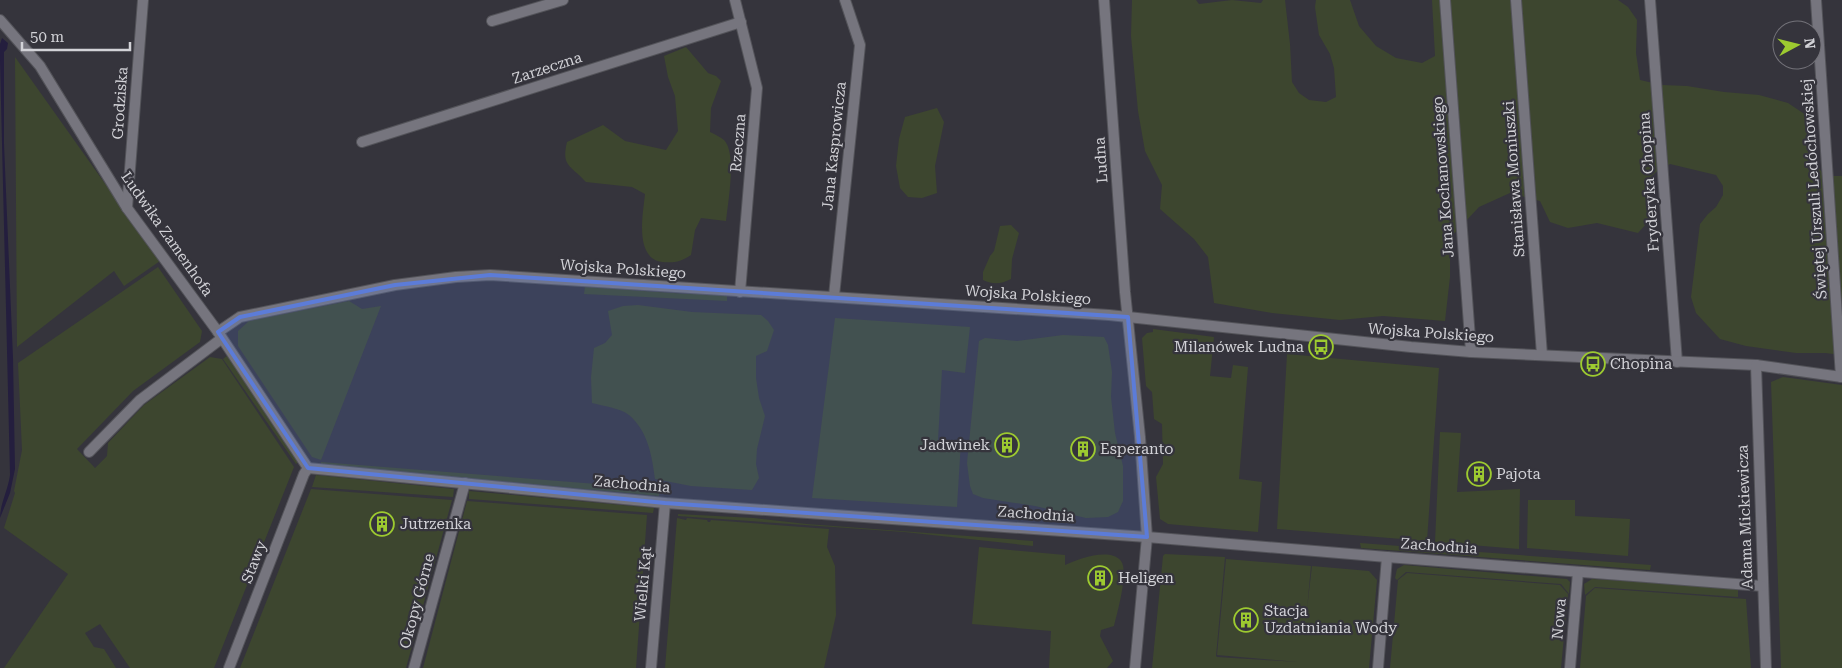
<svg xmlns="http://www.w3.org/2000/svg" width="1842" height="668" font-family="'Roboto Serif',serif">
<rect width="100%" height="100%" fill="#35343c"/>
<!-- green -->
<g fill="#3d462f">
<path d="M1132 0H1196L1199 4 1232 0 1261 3 1263 0H1285L1290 44 1292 82 1299 93 1309 100 1326 102 1336 97 1334 68 1330 54 1319 35 1315 7 1316 0H1350L1359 26 1376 46 1396 58 1422 63 1435 56 1432 0H1618L1628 7 1637 20 1636 53 1640 80 1662 85 1687 86 1724 92 1759 95 1788 103 1806 115 1815 150 1816 163 1824 176H1842V355L1825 353H1796L1746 346 1720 339 1696 313 1691 297 1700 224 1708 214 1716 207 1723 195V186L1716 175 1670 164 1656 172 1650 178V211L1647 223 1638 233 1597 223 1568 228 1550 222 1540 201 1510 193 1479 207 1450 238V277L1445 321 1383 316 1340 320 1272 313 1214 303 1208 257 1194 239 1160 209 1162 185 1145 151 1138 111 1131 36Z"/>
<path d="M686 47 708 73 716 76 721 81 711 108 710 132C715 134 720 137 724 140 737 153 728 202 726 221L701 218 695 230 691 255C680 262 675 263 662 262 634 258 643 214 645 194L632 187 586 182C571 165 561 167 567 142L603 125 625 141 666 150 678 131 675 96 668 77 664 56Z"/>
<path d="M15 57 160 261 124 286 114 271 17 347Z"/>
<path d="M937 108 944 122 935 166 937 193 922 198 908 197 900 188 896 166 899 139 905 117Z"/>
<path d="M1011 225 1019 233 1012 259 1011 279C1001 284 994 285 983 280V272L990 256 994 251 1000 226Z"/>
<path d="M158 267 202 331 200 342 133 391 77 449 95 468 107 456 108 443 144 405 210 357 222 359 294 467 214 668H130L100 624 85 633 94 647 104 649 116 668H4L68 574 4 528 15 493 14 491 22 450 18 363Z"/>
<path d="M585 287 688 294 693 288H701L705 294 727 295V301L584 294Z"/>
<path d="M349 301 362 309 381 306 321 460 312 457 238 346V331L249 321Z"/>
<path d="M638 305 692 312 761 315 768 321 774 330 767 351 756 356V378L759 398 765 416 757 449 756 464 759 478 752 490 691 486 655 479C652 456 648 431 629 415 620 408 603 406 592 403L591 377 594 348 605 343 612 335 608 311 623 306Z"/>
<path d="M835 318 970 327 965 373 942 370 938 440 961 441 957 507 812 498Z"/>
<path d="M1153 329 1214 337 1210 376 1231 378 1233 365 1248 367 1239 479 1262 482 1258 532 1168 524 1160 519 1156 477 1163 464 1162 424 1154 419 1152 392 1146 386 1142 338 1147 333 1153 332Z"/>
<path d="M1063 335 1104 337 1108 345 1112 372 1111 397 1115 433 1123 466V501L1118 512 1108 517 1086 518 1035 506 983 498 973 494 970 486 967 463 979 341 985 338 1017 341Z"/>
<path d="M1287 354 1439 368 1427 541 1277 529Z"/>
<path d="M228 355 298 462 296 464 223 359Z"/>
<path d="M1783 377 1842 385V668H1781L1771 382Z"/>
<path d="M1440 432 1461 433 1457 492 1520 489 1519 549 1435 542Z"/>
<path d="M321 462 660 489 659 496 321 464Z"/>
<path d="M316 475 454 489 453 497 312 487Z"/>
<path d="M311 489 452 500 406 668H240Z"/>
<path d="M469 491 654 508 653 513 469 499Z"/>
<path d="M1528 500H1575V516L1630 519 1628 556 1527 548Z"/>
<path d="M467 501 647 515 636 668H423Z"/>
<path d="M678 514 754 518 807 524 1033 541V546L904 532 678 516Z"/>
<path d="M677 518 686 520 687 518 707 520 708 522H710L711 520 829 529 827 547 835 566 836 615 824 668H665Z"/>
<path d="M1360 543 1651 565 1650 570 1361 548Z"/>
<path d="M979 547 1065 555V565C1078 559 1110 547 1121 561 1129 571 1117 614 1114 626L1101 630 1100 636 1113 661 1107 668H1049L1051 631 972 624Z"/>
<path d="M1165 554 1225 557 1216 656 1217 657 1298 662 1217 655 1226 559 1311 566 1307 609 1312 566 1369 571 1377 580 1369 668H1152L1163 556Z"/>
<path d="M1404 565 1567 579 1570 582 1569 594 1561 584 1406 572 1397 580 1395 578 1397 569Z"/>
<path d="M1407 573 1560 585 1568 594 1561 668H1390L1398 580Z"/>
<path d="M1592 579 1738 588V597L1595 587 1585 595 1584 584Z"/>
<path d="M1595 588 1746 599 1751 668H1580L1586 596Z"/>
</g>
<!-- water -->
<path fill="#241e3e" d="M2 38 8 43 7 49 4 52V144L13 358 15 469 10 493 0 518C0 504 8 490 10 475L0 60V44Z"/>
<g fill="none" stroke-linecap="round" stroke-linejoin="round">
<!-- minor casing -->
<g stroke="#535359" stroke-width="12">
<g id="minor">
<path d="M735 0 757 88 740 292"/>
<path d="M1104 0 1125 292 1140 437 1147 537 1135 668"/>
<path d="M1445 0 1471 352"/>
<path d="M1516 0 1542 355"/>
<path d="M1650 0 1677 362"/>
<path d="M1816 0 1841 377"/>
<path d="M0 20 40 66 127 208 218 332 308 468"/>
<path d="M492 21 563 0"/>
<path d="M362 142 741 22"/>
<path d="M127 208 143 0"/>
<path d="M834 296 860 45 845 0"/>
<path d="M218 332 240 317 395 285 456 277 490 275 1109 315 1411 347 1471 352 1756 365 1842 377"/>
<path d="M1756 365 1766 668"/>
<path d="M89 452 140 400 221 339"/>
<path d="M308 468 665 503 1147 537 1387 557 1762 586"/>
<path d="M229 668 304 474 308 468"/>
<path d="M414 668 465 483"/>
<path d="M651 668 665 503"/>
<path d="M1378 668 1387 557"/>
<path d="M1570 668 1578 572"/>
</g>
</g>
<!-- minor -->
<use href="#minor" stroke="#76757e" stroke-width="10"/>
</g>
<!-- marked area -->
<path fill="#5c7cd8" fill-opacity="0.2" stroke="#5c7cd8" stroke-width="4" stroke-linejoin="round" d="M490 275 1128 317 1147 537 665 503 308 468 218 332 240 317 395 285Z"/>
<!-- icons -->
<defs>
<g id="bus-ring" transform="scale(1.25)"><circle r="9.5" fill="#35343c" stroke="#9dca30" stroke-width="1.5"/><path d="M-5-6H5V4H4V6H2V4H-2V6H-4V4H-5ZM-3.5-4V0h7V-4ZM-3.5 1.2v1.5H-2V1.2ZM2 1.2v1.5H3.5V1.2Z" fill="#9dca30"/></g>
<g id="building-ring" transform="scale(1.25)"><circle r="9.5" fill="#35343c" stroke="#9dca30" stroke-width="1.5"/><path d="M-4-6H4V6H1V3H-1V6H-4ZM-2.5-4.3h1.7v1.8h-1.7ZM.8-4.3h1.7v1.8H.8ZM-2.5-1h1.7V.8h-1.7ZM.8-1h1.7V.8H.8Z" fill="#9dca30"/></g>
</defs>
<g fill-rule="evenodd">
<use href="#bus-ring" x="1321" y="347"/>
<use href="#bus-ring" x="1593" y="364"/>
<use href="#building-ring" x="1007" y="445"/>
<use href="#building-ring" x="1083" y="449"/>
<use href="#building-ring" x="1479" y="474"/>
<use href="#building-ring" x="382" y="524"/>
<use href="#building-ring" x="1100" y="578"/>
<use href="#building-ring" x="1246" y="620"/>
</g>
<g text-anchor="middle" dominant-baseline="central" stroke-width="4.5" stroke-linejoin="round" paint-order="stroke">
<!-- street labels -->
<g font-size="15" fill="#d2d2d7" stroke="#35343c">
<text transform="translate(547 68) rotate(-18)">Zarzeczna</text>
<text transform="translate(120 103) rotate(-86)">Grodziska</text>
<text transform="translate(738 143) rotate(-85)">Rzeczna</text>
<text transform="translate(834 146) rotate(-84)">Jana Kasprowicza</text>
<text transform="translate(1101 160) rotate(-94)">Ludna</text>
<text transform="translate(1443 177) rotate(-94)">Jana Kochanowskiego</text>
<text transform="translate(1514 179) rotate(-94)">Stanisława Moniuszki</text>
<text transform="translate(1649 182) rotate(-94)">Fryderyka Chopina</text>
<text transform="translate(1814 189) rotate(-94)">Świętej Urszuli Ledóchowskiej</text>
<text transform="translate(167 234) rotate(55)">Ludwika Zamenhofa</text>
<text transform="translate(623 269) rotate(4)">Wojska Polskiego</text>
<text transform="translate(1028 295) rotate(4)">Wojska Polskiego</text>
<text transform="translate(1431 333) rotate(4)">Wojska Polskiego</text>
<text transform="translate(632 484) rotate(5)">Zachodnia</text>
<text transform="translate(1036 514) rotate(4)">Zachodnia</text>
<text transform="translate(1745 517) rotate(-92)">Adama Mickiewicza</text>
<text transform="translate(1439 546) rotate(4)">Zachodnia</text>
<text transform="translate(254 562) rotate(-69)">Stawy</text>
<text transform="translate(643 584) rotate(-85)">Wielki Kąt</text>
<text transform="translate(417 601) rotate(-75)">Okopy Górne</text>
<text transform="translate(1559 619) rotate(-85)">Nowa</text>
</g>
<!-- poi labels -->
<g font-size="15" fill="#d2d2d7" stroke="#35343c" text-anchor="start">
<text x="1304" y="347" text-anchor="end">Milanówek Ludna</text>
<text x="1610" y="364">Chopina</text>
<text x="990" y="445" text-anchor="end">Jadwinek</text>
<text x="1100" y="449">Esperanto</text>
<text x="1496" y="474">Pajota</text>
<text x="400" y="524">Jutrzenka</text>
<text x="1118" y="578">Heligen</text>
<text x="1264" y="611">Stacja<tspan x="1264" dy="17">Uzdatniania Wody</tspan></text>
</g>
</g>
<!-- north arrow -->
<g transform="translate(1797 45) rotate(83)"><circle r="24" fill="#35343c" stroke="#74737a"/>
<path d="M0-4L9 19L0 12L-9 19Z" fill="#9dca30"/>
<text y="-8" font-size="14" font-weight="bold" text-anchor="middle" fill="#d2d2d7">N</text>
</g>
<!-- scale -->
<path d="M22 42v8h108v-8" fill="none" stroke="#d2d2d7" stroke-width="2.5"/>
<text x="30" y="42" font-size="15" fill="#d2d2d7" stroke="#35343c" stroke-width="4" paint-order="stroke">50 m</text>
</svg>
